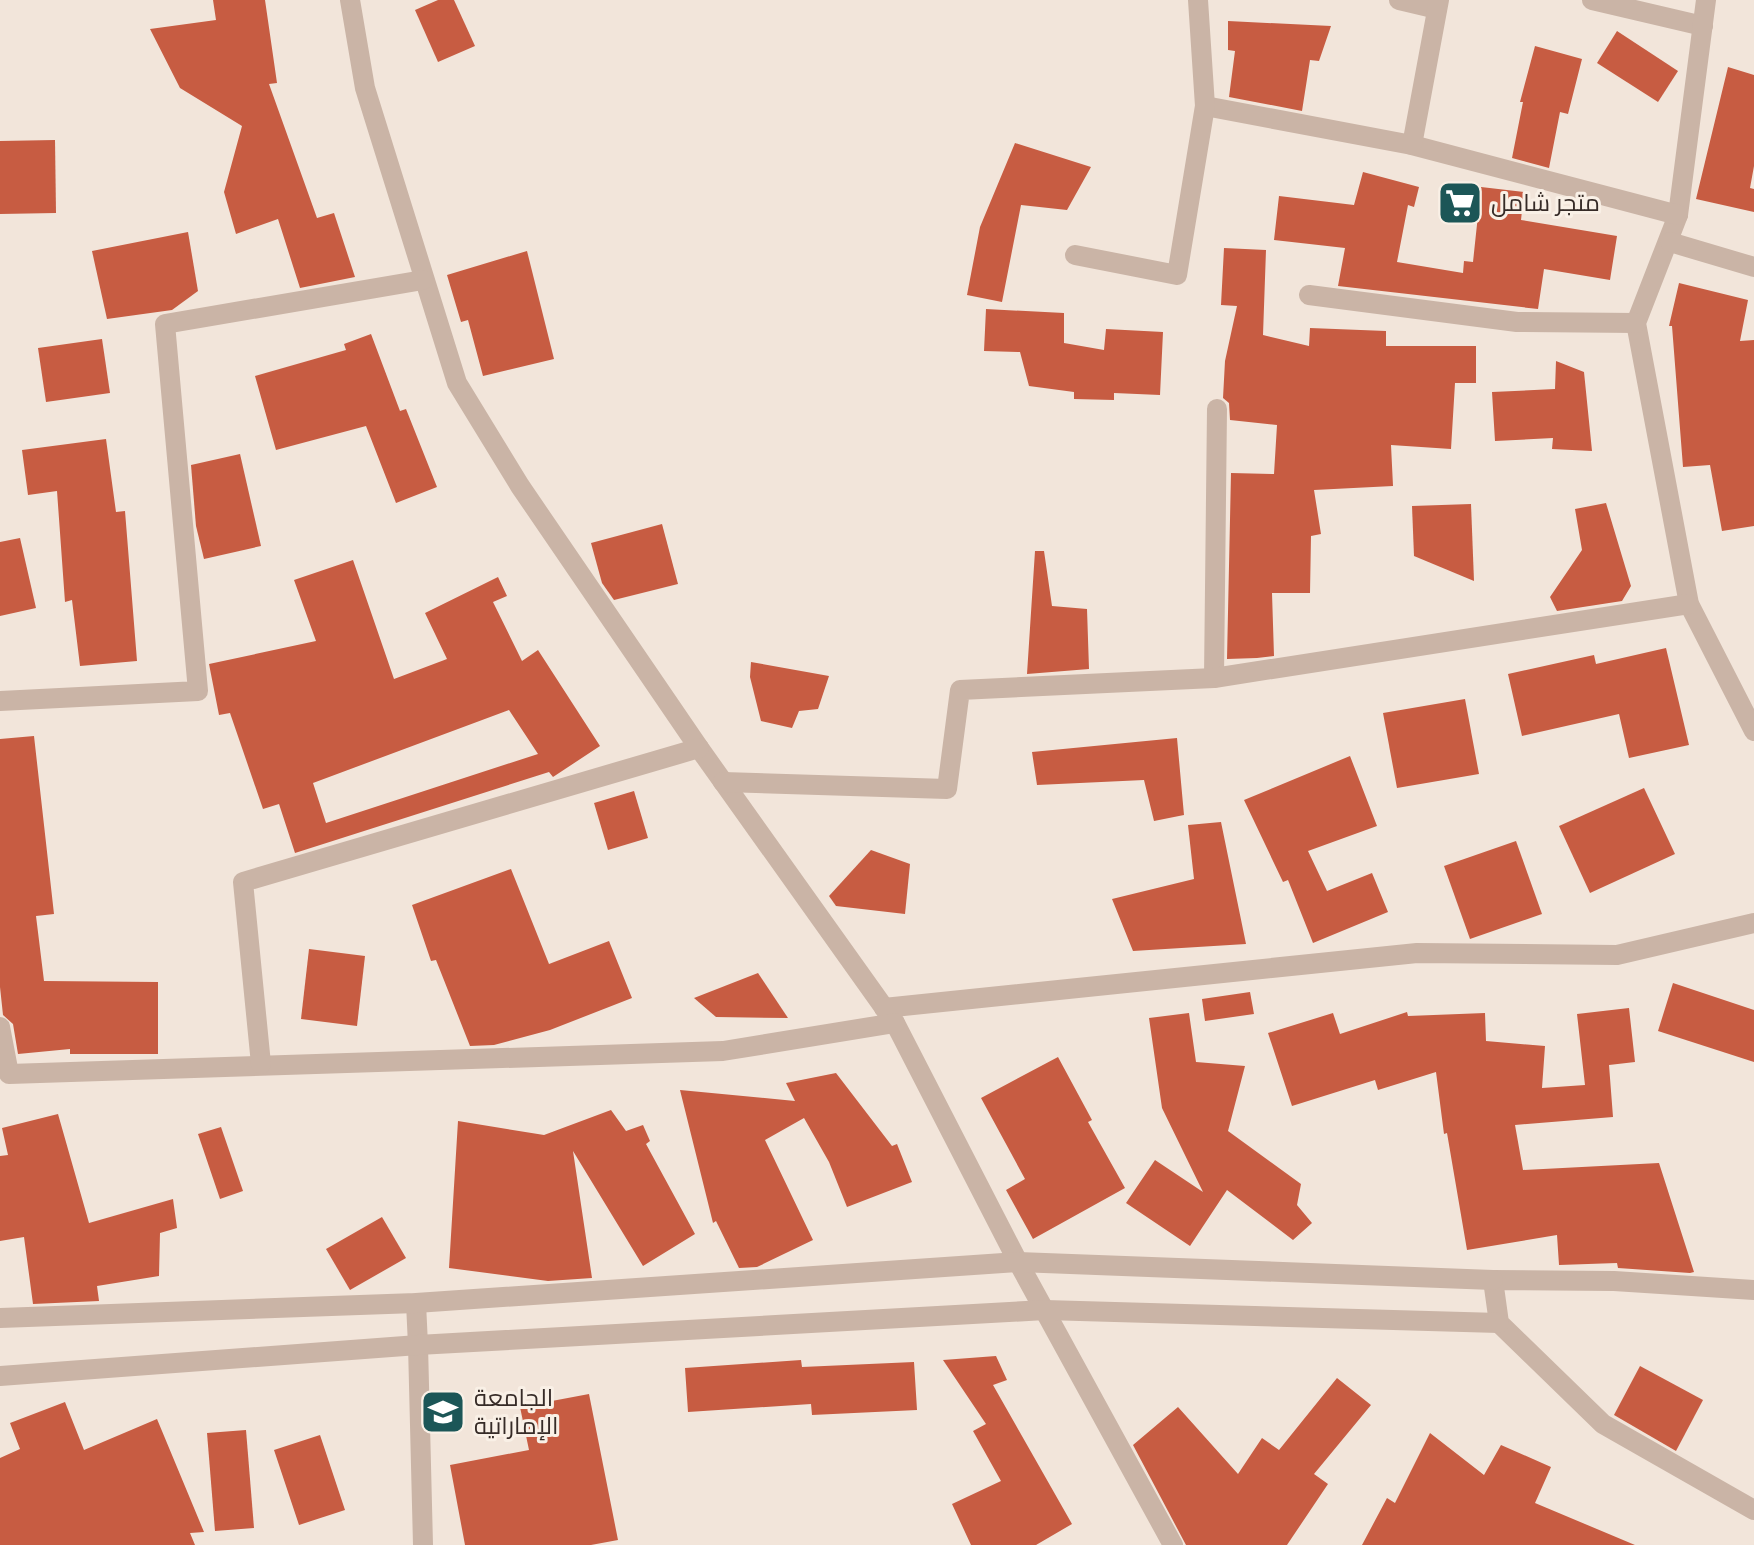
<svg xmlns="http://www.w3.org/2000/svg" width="1754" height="1545" font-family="Karla,Cairo,sans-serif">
<rect width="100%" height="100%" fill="#f2e5da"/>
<!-- building -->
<g fill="#c75c42" fill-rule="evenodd">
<path d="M213 0H265L277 83 269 84 317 218 334 213 355 277 300 288 278 219 236 234 224 192 242 126 180 88 150 29 216 20Z"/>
<path d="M438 0H454L475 46 438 62 415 10Z"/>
<path d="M1228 21 1331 26 1319 61 1310 60 1302 111 1229 97 1235 51 1228 50Z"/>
<path d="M1617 31 1678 71 1658 102 1597 63Z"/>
<path d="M1535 46 1582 59 1568 114 1560 112 1549 168 1512 158 1523 102H1520Z"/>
<path d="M1728 67 1754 75V166L1750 188 1754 189V212L1696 199Z"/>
<path d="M55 140 56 213 0 214V141Z"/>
<path d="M1015 143 1091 167 1067 210 1021 205 1002 302 967 295 980 227Z"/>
<path d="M1363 172 1419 187 1414 207 1408 205 1397 262 1463 273 1464 261 1473 262 1481 187 1524 192 1521 220 1617 236 1610 280 1544 269 1538 309 1338 286 1345 248 1274 240 1279 196 1354 205Z"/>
<path d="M188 232 198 291 172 310 107 319 92 251Z"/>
<path d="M1224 248 1266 250 1263 335 1309 346 1310 328 1386 331V346H1476V383H1455L1451 449 1391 445 1393 486 1314 490 1321 534 1311 536 1310 593H1272L1274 656 1257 658 1227 659 1231 473 1274 474 1277 425 1230 420 1229 403 1223 398 1225 361 1237 306 1221 305Z"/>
<path d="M527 251 554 359 483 376 468 320 461 322 447 275Z"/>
<path d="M1679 283 1748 300 1740 341 1754 340V526L1722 531 1710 465 1683 467 1672 326H1669Z"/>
<path d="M986 309 1064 313V343L1104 350 1106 329 1163 332 1160 395 1114 393V400L1074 399V392L1029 386 1020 352 984 351Z"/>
<path d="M371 334 400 411 406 409 437 487 396 503 366 426 276 450 255 376 346 350 344 344Z"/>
<path d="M102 339 110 393 46 402 38 348Z"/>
<path d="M1556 361 1584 372 1592 451 1552 449 1553 438 1495 441 1492 392 1555 389Z"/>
<path d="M106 439 116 512 125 511 137 661 80 666 72 600 65 602 57 491 28 495 22 450Z"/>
<path d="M240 454 261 546 204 559 196 526 191 465Z"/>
<path d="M1606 503 1631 586 1622 601 1557 611 1550 597 1582 550 1575 509Z"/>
<path d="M1471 504 1474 581 1414 556 1412 506Z"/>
<path d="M662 524 678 584 614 600 602 583 591 543Z"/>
<path d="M20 538 36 608 0 616V542Z"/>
<path d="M1035 551H1044L1052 606 1087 609 1089 669 1027 674Z"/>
<path d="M353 560 394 679 447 659 425 613 498 577 507 596 493 602 522 661 538 650 600 746 553 777 549 772 295 853 279 804 263 809 230 713 219 715 209 664 316 641 294 580ZM509 710 538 754 326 823 313 783Z"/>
<path d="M1666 648 1689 745 1629 758 1619 714 1522 736 1508 674 1594 655 1596 664Z"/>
<path d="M751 662 829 676 818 709 799 711 792 728 761 721 750 677Z"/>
<path d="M1465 699 1479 774 1397 788 1383 713Z"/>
<path d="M34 736 54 914 36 916 44 981 158 982V1054H70V1049L18 1054 13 1024 3 1015 0 987V739Z"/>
<path d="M1177 738 1184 815 1154 821 1144 780 1037 785 1032 752Z"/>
<path d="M1350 756 1377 826 1308 851 1327 891 1372 873 1388 912 1313 943 1288 880 1283 882 1244 800Z"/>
<path d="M1644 788 1675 854 1590 893 1559 826Z"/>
<path d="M634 791 648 838 608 850 594 803Z"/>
<path d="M1221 822 1246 944 1133 951 1112 899 1194 879 1188 825Z"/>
<path d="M1516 841 1542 914 1470 939 1444 866Z"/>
<path d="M871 850 910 864 905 914 836 906 829 896Z"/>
<path d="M511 869 549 964 609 941 632 998 550 1030 494 1045 470 1046 436 960 431 961 412 905Z"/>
<path d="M309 949 365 956 357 1026 301 1019Z"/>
<path d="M758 973 788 1018 716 1017 694 998Z"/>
<path d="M1673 983 1754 1010V1062L1658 1031Z"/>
<path d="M1250 992 1254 1014 1205 1021 1202 999Z"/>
<path d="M1629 1008 1635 1062 1609 1065 1613 1117 1515 1125 1523 1170 1659 1163 1694 1272 1690 1273 1618 1268 1617 1263 1559 1265 1557 1235 1467 1250 1447 1133 1444 1134 1436 1072 1378 1090 1375 1080 1292 1106 1268 1033 1333 1013 1340 1034 1407 1012 1408 1016 1485 1013 1486 1041 1545 1046 1542 1088 1585 1085 1577 1014Z"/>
<path d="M1189 1013 1196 1062 1245 1066 1228 1131 1301 1184 1297 1205 1312 1223 1293 1240 1227 1190 1190 1246 1126 1203 1155 1160 1203 1192 1162 1108 1149 1018Z"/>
<path d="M1058 1057 1092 1120 1088 1122 1125 1188 1033 1239 1006 1190 1025 1179 981 1098Z"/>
<path d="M836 1073 892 1146 897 1144 912 1182 847 1207 829 1162 804 1118 765 1140 813 1240 757 1267 739 1268 716 1221 713 1223 680 1090 795 1101 786 1083Z"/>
<path d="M611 1110 626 1131 643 1125 650 1141 646 1144 695 1234 643 1266 573 1151 592 1278 548 1281 449 1268 458 1121 544 1135Z"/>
<path d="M58 1114 89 1223 173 1199 177 1228 160 1233 159 1276 97 1286 99 1301 33 1304 24 1237 0 1241V1156L8 1155 2 1128Z"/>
<path d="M221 1127 243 1191 220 1199 198 1134Z"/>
<path d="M382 1217 406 1258 350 1290 326 1249Z"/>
<path d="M996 1356 1007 1380 993 1385 1072 1524 1036 1545H971L952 1504 1001 1481 973 1431 986 1424 943 1360Z"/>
<path d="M801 1360 802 1367 914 1362 917 1410 812 1415 811 1404 688 1412 685 1368Z"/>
<path d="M1640 1366 1703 1400 1676 1451 1614 1415Z"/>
<path d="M1337 1378 1371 1405 1314 1474 1328 1484 1287 1545H1186L1133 1445 1178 1407 1238 1474 1262 1438 1279 1450Z"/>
<path d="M589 1394 618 1540 591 1545H465L450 1465 529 1450 520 1407Z"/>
<path d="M65 1402 84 1450 157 1419 204 1532 190 1533 195 1545H0V1458L20 1449 10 1423Z"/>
<path d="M246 1430 254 1528 215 1531 207 1433Z"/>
<path d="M1430 1433 1484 1475 1501 1445 1551 1467 1535 1503 1635 1545H1362L1387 1498 1395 1503Z"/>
<path d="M320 1435 345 1510 299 1525 274 1450Z"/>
</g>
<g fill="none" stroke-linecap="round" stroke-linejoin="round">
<!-- minor -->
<g stroke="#cab4a6" stroke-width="20">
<path d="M350 0 365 88 457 383 520 486 699 748 895 1023 1018 1262 1173 1545"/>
<path d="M1399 0 1437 9"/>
<path d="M1592 0 1703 26"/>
<path d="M1706 0 1678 215 1636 323 1689 604 1754 731"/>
<path d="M1205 106 1412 145 1678 215"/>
<path d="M1412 145 1439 0"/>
<path d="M1670 242 1754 267"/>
<path d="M1075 255 1177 275 1205 106 1198 0"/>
<path d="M1309 295 1517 322 1636 323"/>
<path d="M1214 678 1217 409"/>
<path d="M0 701 198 691 165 324 423 280"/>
<path d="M723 782 947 789 960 690 1214 678 1689 604"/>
<path d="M884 1008 1417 953 1617 955 1754 923"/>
<path d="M0 1027 9 1074 723 1051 895 1023"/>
<path d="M261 1064 243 882 699 748"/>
<path d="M1754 1290 1614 1281 1493 1280 1499 1323 1603 1424 1754 1510"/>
<path d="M418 1345 423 1545"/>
</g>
<!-- tertiary -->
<g stroke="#cab4a6" stroke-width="20">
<path d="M416 1303 418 1345"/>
<path d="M0 1318 416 1303 1018 1262 1493 1280"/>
<path d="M0 1376 418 1345 1045 1310 1499 1323"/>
</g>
</g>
<!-- icons -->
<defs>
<g id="supermarket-square" transform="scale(2.3)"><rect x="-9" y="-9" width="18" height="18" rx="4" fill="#1c5657" stroke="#f9f0e6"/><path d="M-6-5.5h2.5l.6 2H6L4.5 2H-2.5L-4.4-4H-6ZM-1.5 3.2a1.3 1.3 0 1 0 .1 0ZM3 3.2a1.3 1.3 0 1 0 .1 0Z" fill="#fff"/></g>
<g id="university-square" transform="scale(2.3)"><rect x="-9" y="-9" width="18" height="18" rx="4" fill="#1c5657" stroke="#f9f0e6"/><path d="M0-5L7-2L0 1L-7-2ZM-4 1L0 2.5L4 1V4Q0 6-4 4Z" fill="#fff"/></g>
</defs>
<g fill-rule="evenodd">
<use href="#supermarket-square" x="1460" y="203"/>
<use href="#university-square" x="443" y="1412"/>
</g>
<g text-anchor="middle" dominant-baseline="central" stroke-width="6" stroke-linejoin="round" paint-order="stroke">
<!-- poi labels -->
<g font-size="24" fill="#362b27" stroke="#f9f0e6" text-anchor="start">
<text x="1491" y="203">متجر شامل</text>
<text x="474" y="1398">الجامعة<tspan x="474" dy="28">الإماراتية</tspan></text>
</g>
</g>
</svg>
